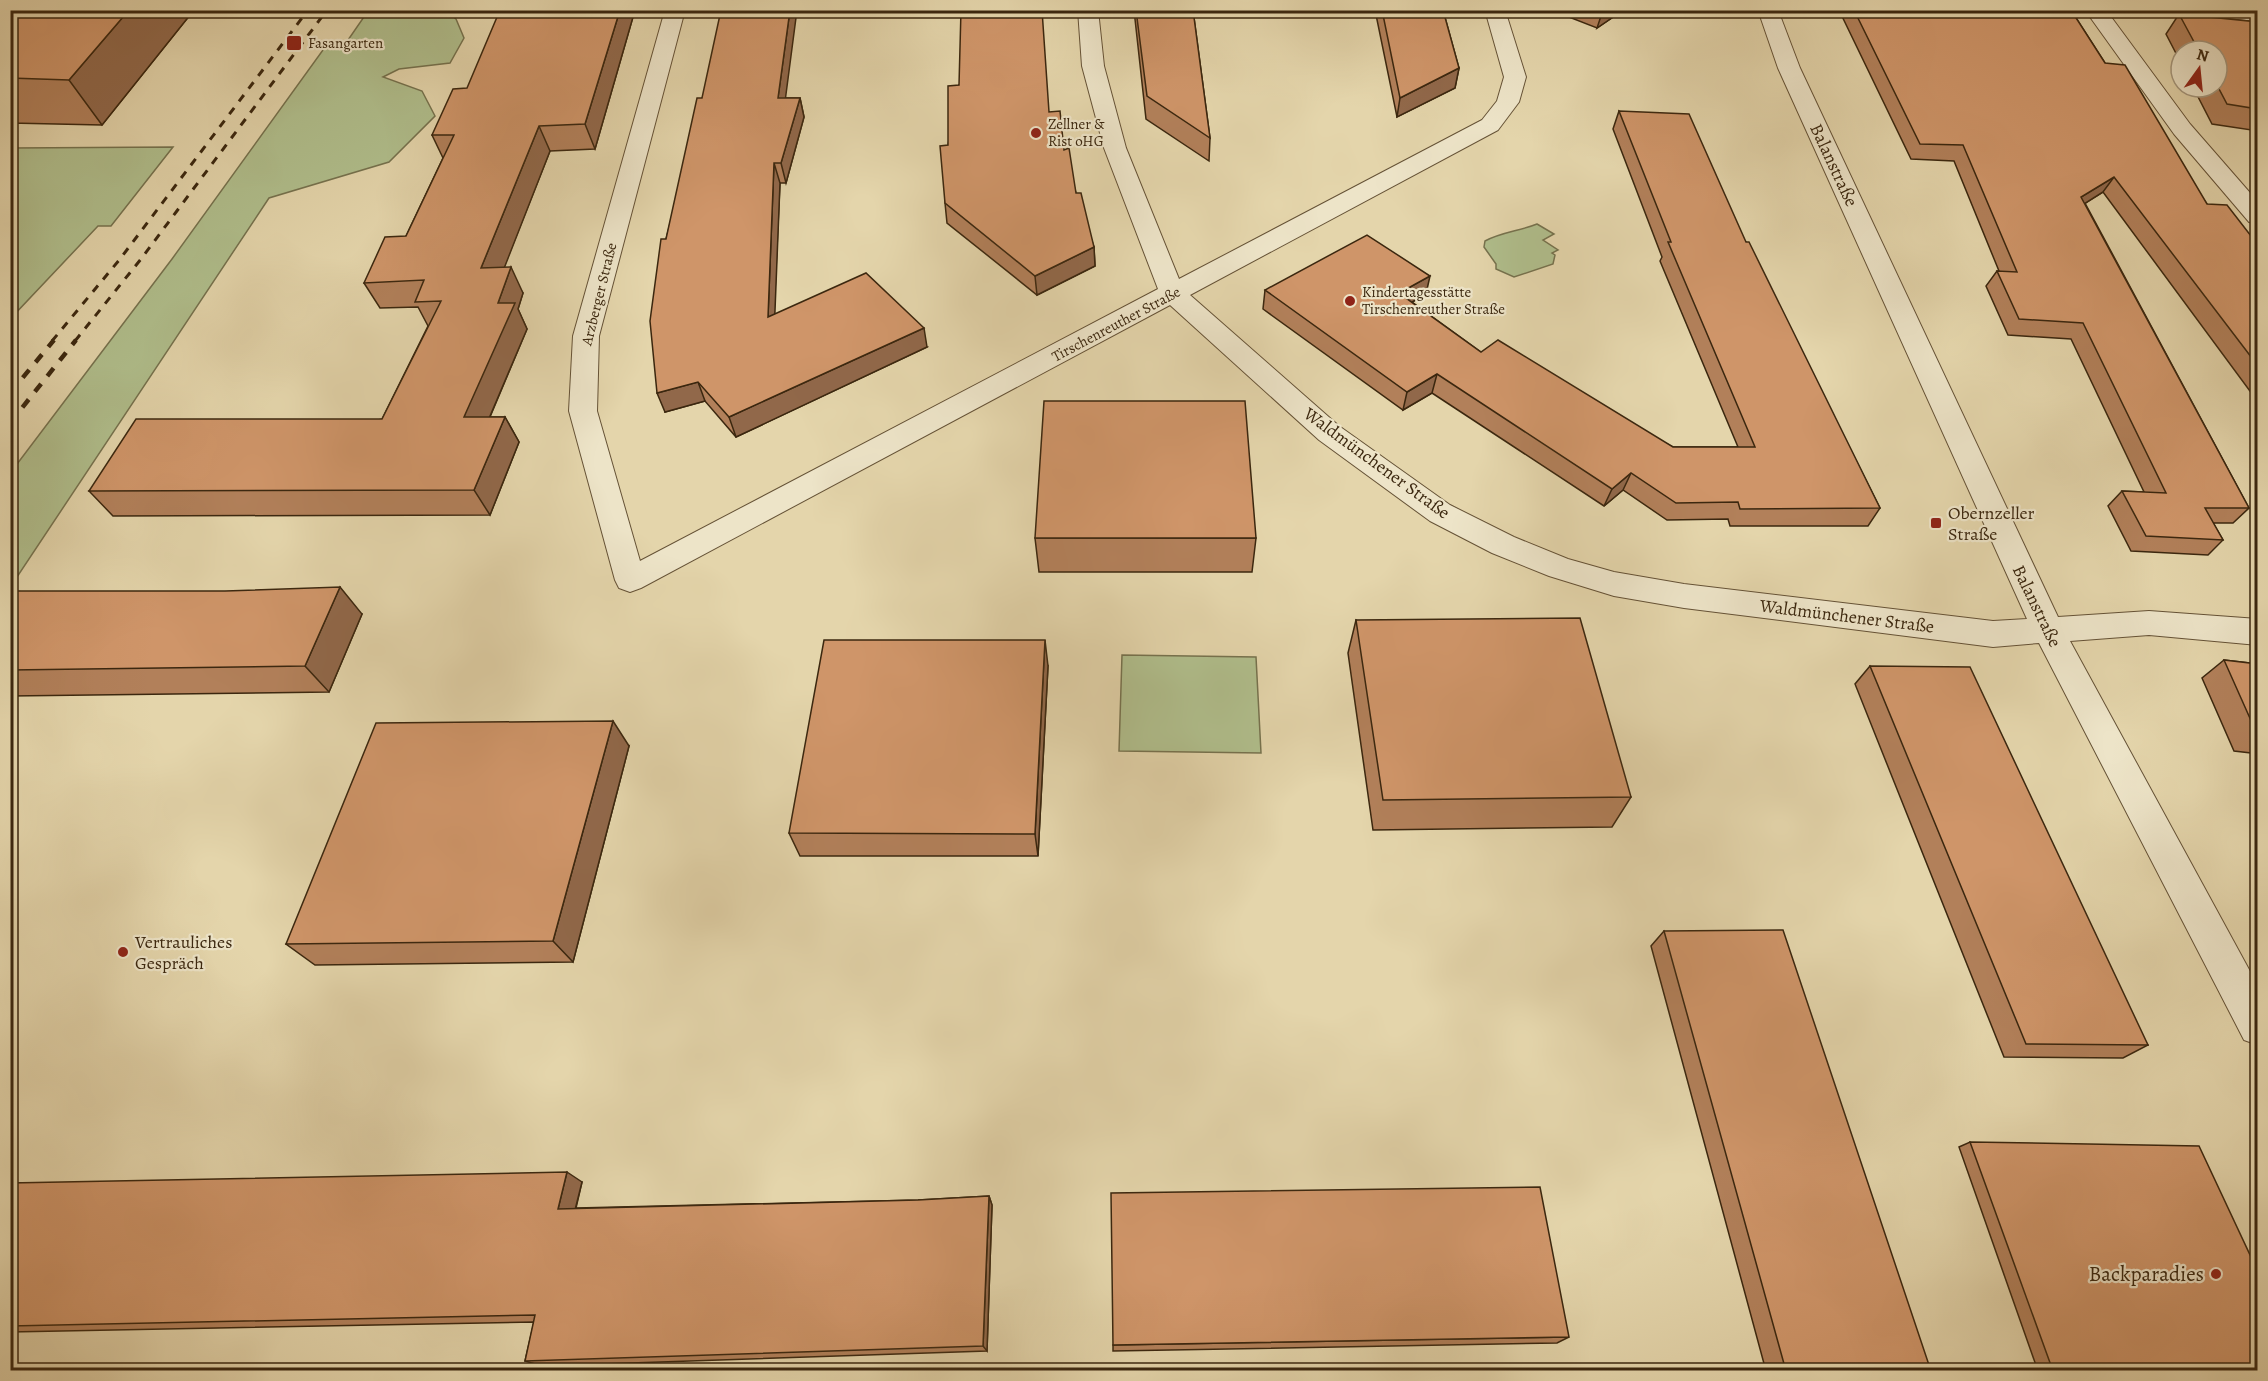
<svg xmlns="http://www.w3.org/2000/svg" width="2268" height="1381" font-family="Alegreya,serif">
<rect width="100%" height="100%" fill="#e4d5ab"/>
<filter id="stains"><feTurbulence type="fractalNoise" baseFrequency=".00333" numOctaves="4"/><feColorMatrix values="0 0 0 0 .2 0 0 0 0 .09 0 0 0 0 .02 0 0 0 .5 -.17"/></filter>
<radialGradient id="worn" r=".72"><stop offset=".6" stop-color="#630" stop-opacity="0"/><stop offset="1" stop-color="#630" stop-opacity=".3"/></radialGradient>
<!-- green -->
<g fill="#b0be8c" stroke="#76724e" stroke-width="1.5">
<path d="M368 11H446L456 19 464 38 450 63 399 69 383 77 422 91 435 116 389 162 269 198 11 586V472L172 259 328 43H346Z"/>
<path d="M173 147 111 226H98L11 318V148Z"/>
<path d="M1537 224 1554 234 1543 240 1558 250 1552 253 1555 255 1553 264 1514 277 1496 269V264L1484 247 1485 241C1502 232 1520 231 1537 224Z"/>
<path d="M1122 655 1256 657 1261 753 1119 751Z"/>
</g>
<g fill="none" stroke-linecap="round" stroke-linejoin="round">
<!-- minor casing -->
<g stroke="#655236" stroke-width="2">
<g id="minor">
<path d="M665 10H685L599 336 597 411 640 561 1158 289 1104 148 1082 66 1078 10H1098L1104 66 1126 148 1179 279 1482 120 1497 101 1504 77 1485 10H1505L1526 77 1519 102 1498 130 1190 295 1339 426 1450 505 1514 537 1568 559 1614 572 1684 584 1993 621 2027 619 1778 68 1758 10H1778L1800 68 2058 617 2149 611 2258 619V645L2149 635 2070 641 2258 986V1045L2244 1040 2039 643 1993 647 1684 608 1614 596 1549 576 1492 553 1430 521 1319 440 1170 305 641 588 630 592 619 588 615 580 569 411 573 336Z"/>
<path d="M2085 10H2106L2190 124 2258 202V224L2249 222 2174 134Z"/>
<path d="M2164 10 2258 13V25L2174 16 2167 14Z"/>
</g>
</g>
<!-- minor -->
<use href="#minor" fill="#ede4c8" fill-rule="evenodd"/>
<!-- rail-far1 -->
<g stroke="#3b270f" stroke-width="3" stroke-dasharray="8 8" stroke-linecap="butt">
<path d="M52 341 120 259 308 10"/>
<path d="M75 341 141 259 327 10"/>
</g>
<!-- rail -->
<g stroke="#3b270f" stroke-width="4.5" stroke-dasharray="10 10" stroke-linecap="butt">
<path d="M10 393 54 340"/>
<path d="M10 423 76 340"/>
</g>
</g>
<!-- wall -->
<g fill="#b2805a" stroke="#3b270f" stroke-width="1.5">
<path d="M10 10H194L102 125 10 123Z"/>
<path d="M635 10 595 149 550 151 504 267 523 293 518 309 527 329 490 417H505L519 442 490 515 113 516 89 491 382 419 428 326 418 307 380 308 364 283 406 236 443 158 432 135Z"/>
<path d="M1134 10H1193L1210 138 1209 161 1146 119Z"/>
<path d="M1375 10H1443L1459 68 1455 88 1397 117Z"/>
<path d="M1551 10H1617L1616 15 1597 28Z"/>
<path d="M1839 10H2071L2105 63 2207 204 2258 245V402L2103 192 2085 203 2249 508 2233 523H2213L2223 540 2208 555 2131 551 2108 506 2122 491 2144 492 2071 339 2008 335 1986 286 1997 271H1999L1954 161 1911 159Z"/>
<path d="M2179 14 2258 22V131L2212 124 2193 87H2217V51H2181V63L2166 34Z"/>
<path d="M959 85 1049 112 1064 150 1076 193 1094 247 1095 266 1037 295 947 223 945 203 948 145Z"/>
<path d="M702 98H800L804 117 786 183H780L774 314 927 347 736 437 705 401 665 412 666 239Z"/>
<path d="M1619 111 1746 242 1880 508 1868 526H1730L1728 519 1667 520 1623 490 1604 506 1432 393 1403 410 1263 309 1265 290 1426 294 1412 302 1481 352 1673 447H1738L1660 261 1662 257 1613 129Z"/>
<path d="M1035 538H1256L1252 572H1039Z"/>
<path d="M10 591 362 614 329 692 10 696Z"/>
<path d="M1356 620 1631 797 1612 827 1373 830 1348 653Z"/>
<path d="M2224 660 2258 664V766L2251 753 2234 751 2202 678Z"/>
<path d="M1048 666 1038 856H800L789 833Z"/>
<path d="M1870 666 2148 1045 2123 1058 2004 1057 1855 684Z"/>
<path d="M629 746 573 962 315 965 286 944Z"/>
<path d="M1664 931 1931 1371H1766L1651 946Z"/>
<path d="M1970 1142 2258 1371H2038L1959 1147Z"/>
<path d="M582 1182 576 1208 918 1200 989 1196 992 1205 987 1351 542 1366 525 1361 534 1322 10 1332V1183Z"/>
<path d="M1569 1337 1557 1343 1113 1351V1345Z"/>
</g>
<!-- shaded-wall -->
<g fill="#91684a" stroke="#3b270f" stroke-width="1.5">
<path d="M129 10H194L102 125 69 80Z"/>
<path d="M620 10H635L595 149 585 124Z"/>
<path d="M790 10H797L783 117 778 98Z"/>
<path d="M1603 10H1617L1616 15 1597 28Z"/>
<path d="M1459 68 1455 88 1397 117 1400 98Z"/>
<path d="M800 98 804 117 786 183 781 163Z"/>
<path d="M539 126 550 151 494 294 481 268Z"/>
<path d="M774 163 780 183 774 336 768 317Z"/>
<path d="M2114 177 2103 192 2070 213 2081 197Z"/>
<path d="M1094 247 1095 266 1037 295 1035 276Z"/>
<path d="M511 267 523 293 518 309 527 329 479 442 464 417 498 303Z"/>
<path d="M1430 276 1426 294 1395 312 1399 293Z"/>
<path d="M924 328 927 347 736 437 729 417Z"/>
<path d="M1437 374 1432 393 1403 410 1407 392Z"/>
<path d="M698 382 705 401 665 412 657 393Z"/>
<path d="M505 417 519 442 490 515 474 490Z"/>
<path d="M1631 473 1623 490 1604 506 1612 489Z"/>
<path d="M340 587 362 614 329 692 305 666Z"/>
<path d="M1045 640 1048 666 1038 856 1035 834Z"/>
<path d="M613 721 629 746 573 962 553 941Z"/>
<path d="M567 1172 582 1182 573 1218 558 1209Z"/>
<path d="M989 1196 992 1205 987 1351 983 1346Z"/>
</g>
<!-- building -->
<g fill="#cf9569" stroke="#3b270f" stroke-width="1.5">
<path d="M10 10H129L69 80 10 78Z"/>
<path d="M500 10H620L585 124 539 126 481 268 511 267 498 303H515L464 417H505L474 490 89 491 136 419H382L441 301 415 302 424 280 364 283 385 237 406 236 454 135H432L453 89 467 88Z"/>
<path d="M721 10H790L778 98H800L781 163H774L768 317 866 273 924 328 729 417 698 382 657 393 650 321 661 239H666L697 98H702Z"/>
<path d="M961 10H1042L1049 112 1060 111 1064 150 1069 148 1076 193H1081L1094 247 1035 276 945 203 940 146 948 145V86L959 85Z"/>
<path d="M1136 10H1193L1210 138 1147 96Z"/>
<path d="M1382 10H1443L1459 68 1400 98Z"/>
<path d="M1854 10H2071L2105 63 2125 65 2207 204 2227 205 2258 245V366L2114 177 2081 197 2249 508H2205L2223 540 2146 536 2122 491 2166 493 2083 323 2019 319 1997 271 2017 272 1963 145 1920 144Z"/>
<path d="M2179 14 2258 22V109L2227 104 2217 85V51H2199Z"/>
<path d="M1619 111 1689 114 1746 242H1749L1880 508 1740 509 1738 502 1676 503 1631 473 1612 489 1437 374 1407 392 1265 290 1367 235 1430 276 1399 293 1481 352 1498 340 1673 447H1755L1668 242H1671Z"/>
<path d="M1044 401H1245L1256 538H1035Z"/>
<path d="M340 587 305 666 10 670V591H225Z"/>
<path d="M1580 618 1631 797 1383 800 1356 620Z"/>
<path d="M824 640H1045L1035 834 789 833Z"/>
<path d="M2224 660 2258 664V734H2257Z"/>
<path d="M1870 666 1970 667 2148 1045 2026 1044Z"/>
<path d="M613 721 553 941 286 944 376 723Z"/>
<path d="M1783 930 1931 1371H1786L1664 931Z"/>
<path d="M1970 1142 2199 1146 2258 1272V1371H2053Z"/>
<path d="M567 1172 558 1209 918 1200 989 1196 983 1346 525 1361 535 1315 10 1326V1183Z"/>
<path d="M1540 1187 1569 1337 1113 1345 1111 1193Z"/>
</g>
<!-- markers -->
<g fill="#8f2418" stroke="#ede4c8" stroke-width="2">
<rect x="286" y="35" width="16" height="16" rx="3"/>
<circle cx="1036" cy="133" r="6"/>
<circle cx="1350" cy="301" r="6"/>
<rect x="1930" y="517" width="12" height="12" rx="3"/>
<circle cx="123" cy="952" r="6"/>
<circle cx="2216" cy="1274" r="6"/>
</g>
<g text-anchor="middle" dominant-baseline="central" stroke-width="4.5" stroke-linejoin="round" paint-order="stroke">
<!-- far-poi labels -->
<g font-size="15" fill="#3b270f" stroke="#ede4c8" text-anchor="start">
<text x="308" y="43">Fasangarten</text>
<text x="1048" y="124">Zellner &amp;<tspan x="1048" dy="17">Rist oHG</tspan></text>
<text x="1362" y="292">Kindertagesstätte<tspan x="1362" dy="17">Tirschenreuther Straße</tspan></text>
</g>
<!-- far-street labels -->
<g font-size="15" fill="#3b270f" stroke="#ede4c8">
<text transform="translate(599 294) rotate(-76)">Arzberger Straße</text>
<text transform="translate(1116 324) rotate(-28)">Tirschenreuther Straße</text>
</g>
<!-- street labels -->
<g font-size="18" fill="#3b270f" stroke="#ede4c8">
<text transform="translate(1834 165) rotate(65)">Balanstraße</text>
<text transform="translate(1377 463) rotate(36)">Waldmünchener Straße</text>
<text transform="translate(2037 606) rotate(64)">Balanstraße</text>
<text transform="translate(1847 616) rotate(7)">Waldmünchener Straße</text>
</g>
<!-- poi labels -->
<g font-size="18" fill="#3b270f" stroke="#ede4c8" text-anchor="start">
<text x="1948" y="513">Obernzeller<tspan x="1948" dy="21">Straße</tspan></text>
<text x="135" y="942">Vertrauliches<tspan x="135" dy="21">Gespräch</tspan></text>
</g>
<!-- near-poi labels -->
<g font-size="21" fill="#3b270f" stroke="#ede4c8" text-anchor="end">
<text x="2204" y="1274">Backparadies</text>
</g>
</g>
<!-- margin -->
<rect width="2268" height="1381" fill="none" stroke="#e4d5ab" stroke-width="36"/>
<rect x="12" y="12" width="2244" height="1357" fill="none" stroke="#3b270f" stroke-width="3"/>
<rect x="18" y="18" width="2232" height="1345" fill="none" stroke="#3b270f" stroke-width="1.5"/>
<!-- north arrow -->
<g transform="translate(2199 69) rotate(15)"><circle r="28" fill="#ede4c8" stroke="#a6987e" stroke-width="1.5"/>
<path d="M0-4.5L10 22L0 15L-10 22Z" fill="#8f2418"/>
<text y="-9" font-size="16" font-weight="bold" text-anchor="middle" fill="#3b270f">N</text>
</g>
<rect width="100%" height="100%" filter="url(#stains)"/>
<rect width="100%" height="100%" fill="url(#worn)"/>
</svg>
